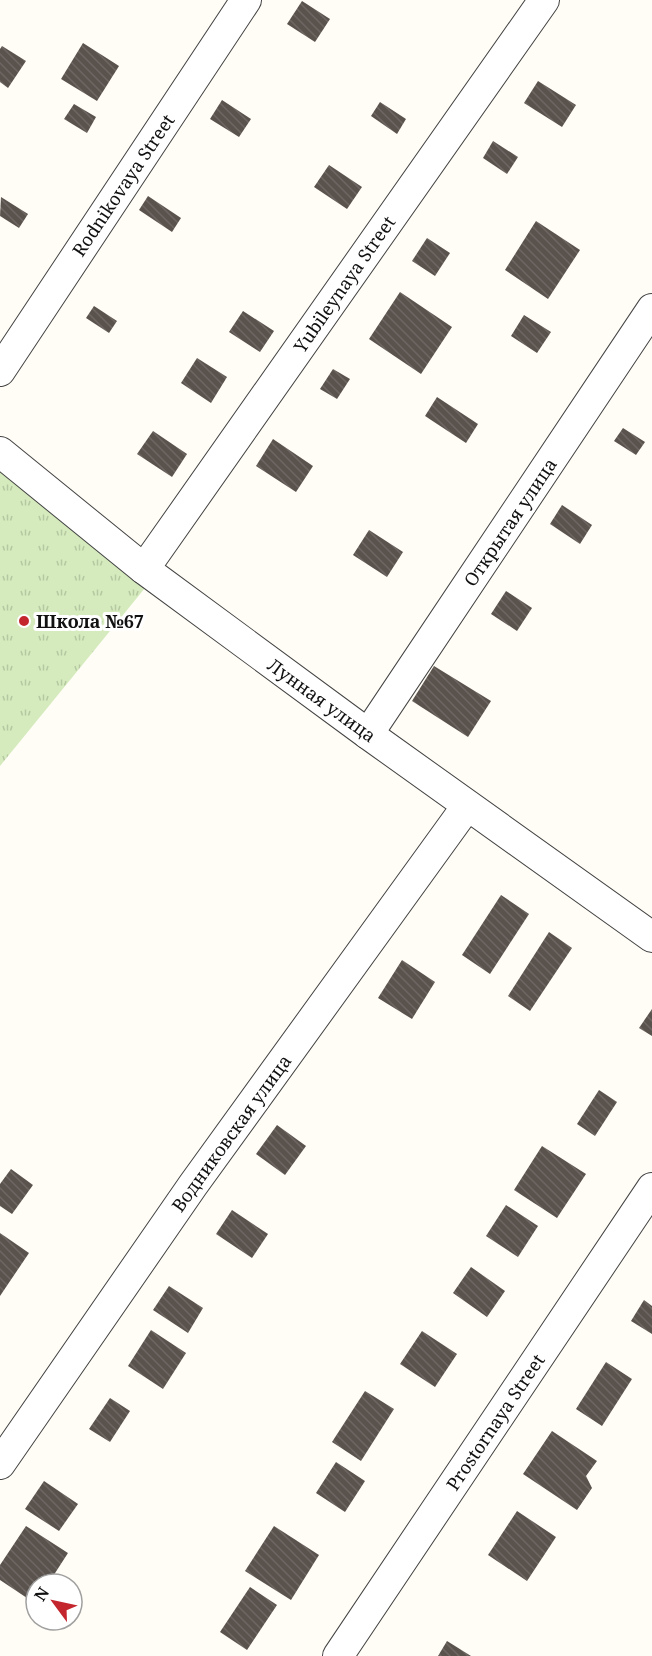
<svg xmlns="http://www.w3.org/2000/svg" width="652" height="1656" font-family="'Noto Serif',serif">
<defs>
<pattern id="park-tufts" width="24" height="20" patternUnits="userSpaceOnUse" patternTransform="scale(1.5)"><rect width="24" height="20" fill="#d5ebbd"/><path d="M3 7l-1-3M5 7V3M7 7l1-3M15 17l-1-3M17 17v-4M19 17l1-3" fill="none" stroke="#b6c8a1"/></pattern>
<pattern id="building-back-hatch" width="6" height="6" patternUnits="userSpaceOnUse" patternTransform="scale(1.5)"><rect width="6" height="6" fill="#5a524d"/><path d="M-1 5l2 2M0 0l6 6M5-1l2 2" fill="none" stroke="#6d6662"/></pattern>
</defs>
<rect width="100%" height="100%" fill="#fffdf5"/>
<!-- park -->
<path fill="url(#park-tufts)" d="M0 459 158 572 0 766Z"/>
<!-- building -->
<g fill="url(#building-back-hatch)">
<path d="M302 1 330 19 315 42 287 24Z"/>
<path d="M83 43 119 66 97 101 61 79Z"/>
<path d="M2 46 26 61 8 88 0 82V49Z"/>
<path d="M538 81 576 105 562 127 524 103Z"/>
<path d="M222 100 251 119 239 137 210 119Z"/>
<path d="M380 102 406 119 397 134 371 116Z"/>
<path d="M74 104 96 117 87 133 64 119Z"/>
<path d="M493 141 518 157 507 174 483 158Z"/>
<path d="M329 165 362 187 347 209 314 187Z"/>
<path d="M148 196 181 218 172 232 139 210Z"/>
<path d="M1 197 28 214 19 228 0 216Z"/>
<path d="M536 221 580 250 548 299 505 270Z"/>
<path d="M427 238 450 253 435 276 412 261Z"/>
<path d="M400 292 452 327 421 374 369 339Z"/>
<path d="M94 306 117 321 109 333 86 318Z"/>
<path d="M243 311 274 331 260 352 229 332Z"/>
<path d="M524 315 551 332 537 353 511 336Z"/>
<path d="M197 358 227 377 211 403 181 383Z"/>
<path d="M333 369 350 379 337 399 320 389Z"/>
<path d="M437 397 478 424 466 443 425 416Z"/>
<path d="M623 428 645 442 636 455 614 441Z"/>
<path d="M153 431 187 454 172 477 137 454Z"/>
<path d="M273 439 313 466 296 492 256 466Z"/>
<path d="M562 505 592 525 580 544 550 524Z"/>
<path d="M369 530 403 552 387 577 353 555Z"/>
<path d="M506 591 532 608 517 631 491 614Z"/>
<path d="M434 666 491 701 468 737 412 701Z"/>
<path d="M501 895 529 914 490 974 462 955Z"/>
<path d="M549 932 572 948 530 1011 508 996Z"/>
<path d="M402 960 435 982 412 1019 378 998Z"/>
<path d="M652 1009V1036L639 1028Z"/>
<path d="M599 1090 617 1102 595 1136 577 1124Z"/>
<path d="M277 1125 306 1146 285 1175 256 1154Z"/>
<path d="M542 1146 586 1174 557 1218 514 1190Z"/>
<path d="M11 1169 33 1185 12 1214 0 1206V1184Z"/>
<path d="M506 1205 538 1226 518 1257 486 1236Z"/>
<path d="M232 1210 268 1234 252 1258 216 1234Z"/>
<path d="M0 1233 29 1253 0 1296Z"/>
<path d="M471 1267 505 1291 487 1317 453 1293Z"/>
<path d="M169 1286 203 1308 188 1333 153 1310Z"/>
<path d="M644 1300 652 1306V1334L631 1321Z"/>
<path d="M151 1330 186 1353 163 1389 128 1366Z"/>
<path d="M422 1331 457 1354 435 1387 400 1364Z"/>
<path d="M606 1362 632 1379 602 1426 576 1409Z"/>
<path d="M365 1391 394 1409 361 1461 332 1442Z"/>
<path d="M110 1398 130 1411 110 1442 89 1429Z"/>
<path d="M552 1431 597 1461 586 1476 592 1488 577 1510 523 1474Z"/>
<path d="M336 1462 365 1481 345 1512 316 1493Z"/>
<path d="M44 1481 78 1504 59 1531 25 1509Z"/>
<path d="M517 1511 556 1537 527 1581 488 1555Z"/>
<path d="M26 1526 68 1553 48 1584H36V1604L0 1580V1565Z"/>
<path d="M274 1526 319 1555 291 1600 245 1571Z"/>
<path d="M250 1587 277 1605 247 1650 220 1632Z"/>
<path d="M447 1641 471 1656H438Z"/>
</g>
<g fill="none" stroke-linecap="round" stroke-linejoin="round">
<!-- minor casing -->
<g stroke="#444" stroke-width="32">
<g id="minor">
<path d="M0 371 246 0"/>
<path d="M0 452 144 569 368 734 652 937"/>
<path d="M144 569 544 0"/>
<path d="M368 734 652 309"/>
<path d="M0 1464 193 1185 467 806"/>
<path d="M338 1656 652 1188"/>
</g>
</g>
<!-- minor -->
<use href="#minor" stroke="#fff" stroke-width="30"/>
</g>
<!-- markers -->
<circle fill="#c4262e" stroke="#fff" stroke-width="2" cx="24" cy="621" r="6"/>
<g text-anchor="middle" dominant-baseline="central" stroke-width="6" stroke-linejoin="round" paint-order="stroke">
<!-- street labels -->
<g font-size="18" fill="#111" stroke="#fff">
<text transform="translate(123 185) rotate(-56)">Rodnikovaya Street</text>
<text transform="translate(344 284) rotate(-55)">Yubileynaya Street</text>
<text transform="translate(510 522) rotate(-56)">Открытая улица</text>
<text transform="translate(322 700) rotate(36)">Лунная улица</text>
<text transform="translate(231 1133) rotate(-54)">Водниковская улица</text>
<text transform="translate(495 1422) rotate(-56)">Prostornaya Street</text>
</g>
<!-- poi labels -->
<g font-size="18" font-weight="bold" fill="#111" stroke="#fff" text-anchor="start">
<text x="36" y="621">Школа №67</text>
</g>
</g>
<!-- north arrow -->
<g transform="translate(54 1602) rotate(303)"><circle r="28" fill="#ffffff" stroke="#a0a0a0" stroke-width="1.5"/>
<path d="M0-4.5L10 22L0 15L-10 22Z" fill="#c4262e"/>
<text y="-9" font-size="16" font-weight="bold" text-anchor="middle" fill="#111111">N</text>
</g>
</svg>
